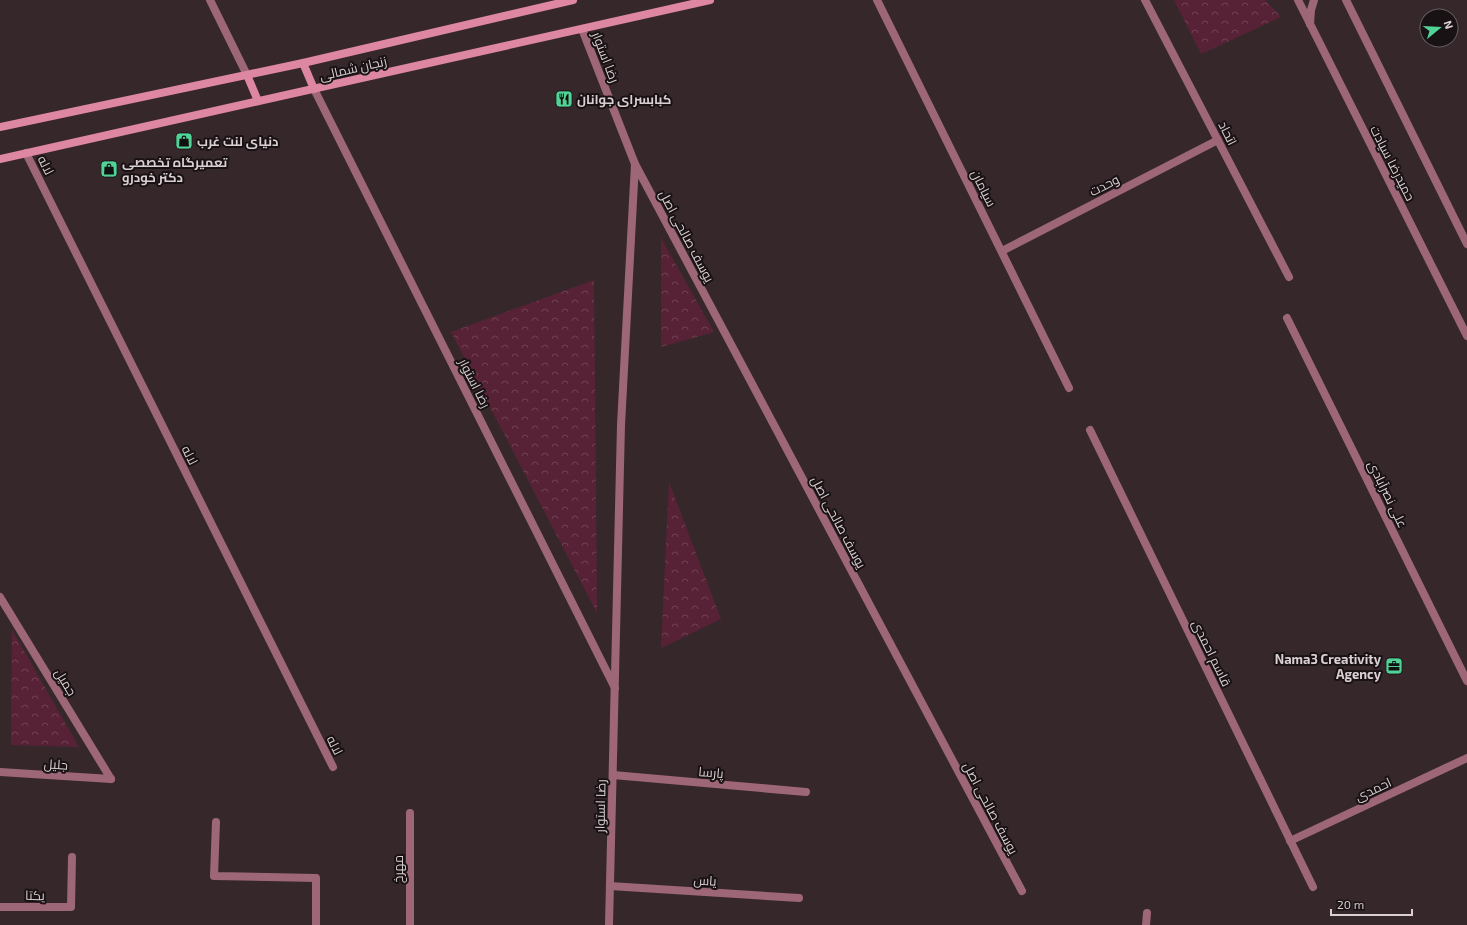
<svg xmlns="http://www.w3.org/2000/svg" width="1467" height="925" font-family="'Exo 2',Cairo,sans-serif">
<defs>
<pattern id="park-crowns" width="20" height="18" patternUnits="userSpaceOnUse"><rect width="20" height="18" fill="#582236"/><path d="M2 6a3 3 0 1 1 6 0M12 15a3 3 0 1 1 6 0" fill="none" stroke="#6f4152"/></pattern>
</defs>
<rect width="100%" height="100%" fill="#36272b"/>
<!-- park -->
<g fill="url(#park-crowns)">
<path d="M1174 0H1265L1281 17 1201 54Z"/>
<path d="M661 238 714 332 661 347Z"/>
<path d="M594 280 597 613 451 332Z"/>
<path d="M669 482 721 619 661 648Z"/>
<path d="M12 630 79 747 11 745Z"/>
</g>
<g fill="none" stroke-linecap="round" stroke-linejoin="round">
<!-- service -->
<g stroke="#9e6778" stroke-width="8">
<path d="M26 153 333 767"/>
<path d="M0 597 111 779"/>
<path d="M0 772 111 779"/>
<path d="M613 775 806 792"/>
<path d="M216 822 214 876 316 878V925"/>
<path d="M610 886 799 898"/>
<path d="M0 907H71L72 857"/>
<path d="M410 925V813"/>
<path d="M1146 925 1147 913"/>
</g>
<!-- minor -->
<g stroke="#9e6778" stroke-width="8">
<path d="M210 0 247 75"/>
<path d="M877 0 1069 388"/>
<path d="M1145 0 1289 277"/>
<path d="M314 89 615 688"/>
<path d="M635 164 1022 891"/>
<path d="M1002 251 1218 140"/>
<path d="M1287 318 1467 681"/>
<path d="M1090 430 1313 887"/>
<path d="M1290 841 1467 758"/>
</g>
<!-- tertiary -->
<g stroke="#9e6778" stroke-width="8">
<path d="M1298 0 1467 336"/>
<path d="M1346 0 1467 244"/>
<path d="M1310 24 1311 10 1314 0"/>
<path d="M582 29 635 164 621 425 609 925"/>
</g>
<!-- secondary -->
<g stroke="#de87a3" stroke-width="8">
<path d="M303 63 314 89"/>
<path d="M247 75 258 101"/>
<path d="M0 127 303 63 573 0"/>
<path d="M0 159 710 0"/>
</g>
</g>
<!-- icons -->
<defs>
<g id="restaurant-square" transform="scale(0.9)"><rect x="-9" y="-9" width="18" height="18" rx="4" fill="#51d398" stroke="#191214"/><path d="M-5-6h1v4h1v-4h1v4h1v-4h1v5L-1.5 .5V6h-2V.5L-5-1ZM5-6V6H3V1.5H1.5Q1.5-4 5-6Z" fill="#111"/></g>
<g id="shop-square" transform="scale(0.9)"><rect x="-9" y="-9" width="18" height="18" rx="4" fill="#51d398" stroke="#191214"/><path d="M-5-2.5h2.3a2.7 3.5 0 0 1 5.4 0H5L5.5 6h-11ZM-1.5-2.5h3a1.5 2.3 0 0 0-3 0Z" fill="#111"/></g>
<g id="office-square" transform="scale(0.9)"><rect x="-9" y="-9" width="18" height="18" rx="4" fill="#51d398" stroke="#191214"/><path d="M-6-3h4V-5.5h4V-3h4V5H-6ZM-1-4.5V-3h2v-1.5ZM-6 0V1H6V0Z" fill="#111"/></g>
</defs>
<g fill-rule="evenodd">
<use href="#restaurant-square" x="564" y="99"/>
<use href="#shop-square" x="184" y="141"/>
<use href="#shop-square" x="109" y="169"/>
<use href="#office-square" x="1394" y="666"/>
</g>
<g text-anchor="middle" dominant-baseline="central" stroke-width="4" stroke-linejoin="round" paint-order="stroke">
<!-- street labels -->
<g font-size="13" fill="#dacfd2" stroke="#191214">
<text transform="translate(606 57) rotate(69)">رضا استوار</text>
<text transform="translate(353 68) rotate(-13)">زنجان شمالی</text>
<text transform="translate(1228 133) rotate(63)">اتحاد</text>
<text transform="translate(1393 163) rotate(63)">حمیدرضا سیادت</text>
<text transform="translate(46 165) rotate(63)">لاله</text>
<text transform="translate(1104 185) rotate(-27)">وحدت</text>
<text transform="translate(984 188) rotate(63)">سیامان</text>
<text transform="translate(687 236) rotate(62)">یوسف صالحی اصل</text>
<text transform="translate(475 383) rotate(63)">رضا استوار</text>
<text transform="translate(190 455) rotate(63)">لاله</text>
<text transform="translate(1388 494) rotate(64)">علی نصرآبادی</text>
<text transform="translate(839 522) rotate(62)">یوسف صالحی اصل</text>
<text transform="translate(1212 653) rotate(64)">قاسم احمدی</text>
<text transform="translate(66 682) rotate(59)">جمیل</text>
<text transform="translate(335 745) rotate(63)">لاله</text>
<text transform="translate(56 764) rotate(4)">جلیل</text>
<text transform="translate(711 772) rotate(5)">پارسا</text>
<text transform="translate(1373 789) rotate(-25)">احمدی</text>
<text transform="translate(600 806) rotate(-89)">رضا استوار</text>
<text transform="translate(991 808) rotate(62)">یوسف صالحی اصل</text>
<text transform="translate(398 869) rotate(-90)">مهرخ</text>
<text transform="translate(705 880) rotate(4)">یاس</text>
<text transform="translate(35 895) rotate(1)">یکتا</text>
</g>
<!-- poi labels -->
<g font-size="13" font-weight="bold" fill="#dacfd2" stroke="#191214" text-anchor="start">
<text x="577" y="99">کبابسرای جوانان</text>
<text x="197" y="141">دنیای لنت غرب</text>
<text x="122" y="162">تعمیرگاه تخصصی<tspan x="122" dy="15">دکتر خودرو</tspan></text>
<text x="1381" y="659" text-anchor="end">Nama3 Creativity<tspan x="1381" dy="15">Agency</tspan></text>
</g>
</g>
<!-- north arrow -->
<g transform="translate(1439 28) rotate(72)"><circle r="19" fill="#191214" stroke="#665e60"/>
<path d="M0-3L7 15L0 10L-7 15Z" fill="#51d398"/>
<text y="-6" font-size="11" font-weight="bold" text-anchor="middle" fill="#dacfd2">N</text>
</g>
<!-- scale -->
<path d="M1331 909v6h81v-6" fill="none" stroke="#dacfd2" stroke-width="2"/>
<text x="1337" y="909" font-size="12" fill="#dacfd2" stroke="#191214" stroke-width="3" paint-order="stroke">20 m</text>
</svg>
